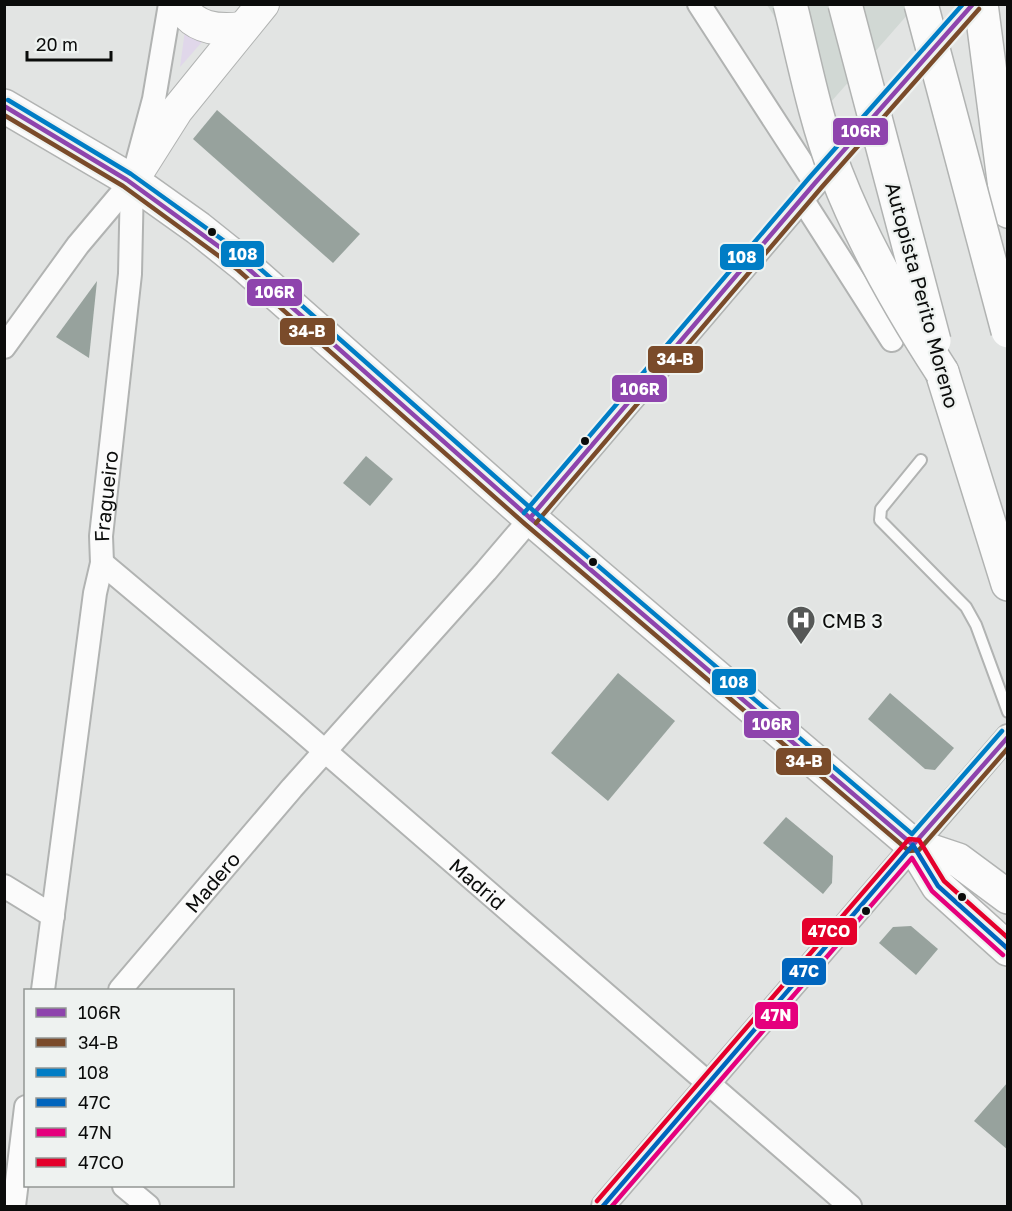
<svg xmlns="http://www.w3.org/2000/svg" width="1012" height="1211" font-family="'Golos Text',sans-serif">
<rect width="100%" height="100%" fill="#e2e4e3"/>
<!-- built -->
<path fill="#d1d8d4" d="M767 5H916L830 103Z"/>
<!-- green -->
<path fill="#e0d7ea" d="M186 23 208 35 180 67Z"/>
<!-- building -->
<g fill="#97a29d">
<path d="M217 110 360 234 333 263 193 139Z"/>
<path d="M97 281 89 358 56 337Z"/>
<path d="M366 456 393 479 370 506 343 483Z"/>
<path d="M618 673 675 721 608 801 551 753Z"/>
<path d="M890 693 954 748 935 770 925 769 868 719Z"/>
<path d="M786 817 833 856 832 883 823 894 763 843Z"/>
<path d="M911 926 938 949 916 975 879 943 893 927Z"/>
<path d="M1008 1082V1150L974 1121Z"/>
</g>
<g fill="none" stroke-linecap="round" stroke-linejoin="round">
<!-- street-tunnel -->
<path stroke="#c2c4c3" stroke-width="22" stroke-dasharray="22 11" stroke-linecap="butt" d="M825 172 973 4"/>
<!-- lane casing -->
<g stroke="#b1b3b2" stroke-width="14">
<path id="lane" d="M921 460 881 509 880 520 966 607 976 625 1008 712"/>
</g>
<!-- street casing -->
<g stroke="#b1b3b2" stroke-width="26">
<g id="street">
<path d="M699 4 815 183"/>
<path d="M802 199 892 340"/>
<path d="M4 347 78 245 132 181"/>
<path id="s1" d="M102 563 296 726 850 1206"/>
<path d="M4 886 53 916"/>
<path id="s2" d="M43 990 95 593 102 563 101 536 130 274 132 181 154 99 170 4"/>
<path id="s3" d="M120 990 292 788 486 571 824 174"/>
<path d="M124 1186 148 1206"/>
<path d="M14 1206 26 1107"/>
<path d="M603 1206 1008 736"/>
</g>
</g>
<!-- secondary casing -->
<g stroke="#b1b3b2" stroke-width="34">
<g id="secondary">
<path d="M180 4C193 29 218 31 242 28"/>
<path d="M132 181 177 110 263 4"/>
</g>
</g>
<!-- primary casing -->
<g stroke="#b1b3b2" stroke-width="36">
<g id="primary">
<path d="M4 106 132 181 198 228 243 264 530 518 913 845 938 886 1008 949"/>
<path d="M913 845 958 860 1008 897"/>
</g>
</g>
<!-- highway casing -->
<g stroke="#b1b3b2" stroke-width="36">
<g id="highway">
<path d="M981 4 1008 211"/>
<path d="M942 372 1008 584"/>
</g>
</g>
<!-- lane -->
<use href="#lane" stroke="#fbfbfb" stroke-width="10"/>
<!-- street -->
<use href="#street" stroke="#fbfbfb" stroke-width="22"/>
<!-- secondary -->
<use href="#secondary" stroke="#fbfbfb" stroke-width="32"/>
<!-- primary -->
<use href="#primary" stroke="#fbfbfb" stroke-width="33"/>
<!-- highway -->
<use href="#highway" stroke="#fbfbfb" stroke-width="33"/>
<!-- highway-bridge casing -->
<g stroke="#b1b3b2" stroke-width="36" stroke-linecap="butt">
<g id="highway-bridge">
<path d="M790 4C804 60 815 119 836 173 863 243 901 309 942 372"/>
<path d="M845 4 934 341"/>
<path d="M921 4 1008 331"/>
</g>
</g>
<!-- highway-bridge -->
<use href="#highway-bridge" stroke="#fbfbfb" stroke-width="33"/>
<!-- bus-1 casing -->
<g stroke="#eef2f0" stroke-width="9">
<g id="bus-1">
<path d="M4 106 127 180 243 264 530 518 913 845 1008 737"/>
<path d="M530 518 815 183 973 4"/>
</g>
</g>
<!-- bus-2 casing -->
<g stroke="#eef2f0" stroke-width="9">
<g id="bus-2">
<path d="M4 115 123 186 238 270 525 524 909 851 919 850 1008 748"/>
<path d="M536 523 821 188 979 9"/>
</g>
</g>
<!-- bus-3 casing -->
<g stroke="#eef2f0" stroke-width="9">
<g id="bus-3">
<path d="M8 100 131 174 248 258 535 512 912 834 1002 731"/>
<path d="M524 513 809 178 963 4"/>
</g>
</g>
<!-- bus-4 casing -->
<g stroke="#eef2f0" stroke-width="9">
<path id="bus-4" d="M603 1206 913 845 938 886 1008 949"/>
</g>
<!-- bus-5 casing -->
<g stroke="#eef2f0" stroke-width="9">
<path id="bus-5" d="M612 1206 912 858 932 891 1003 955"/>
</g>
<!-- bus-6 casing -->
<g stroke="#eef2f0" stroke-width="9">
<path id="bus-6" d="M597 1201 909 839 919 840 944 881 1008 938"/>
</g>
<!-- bus-1 -->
<use href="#bus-1" stroke="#8e44ad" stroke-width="4.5"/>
<!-- bus-2 -->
<use href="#bus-2" stroke="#7a4b2a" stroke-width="4.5"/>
<!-- bus-3 -->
<use href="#bus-3" stroke="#007dc5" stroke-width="4.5"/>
<!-- bus-4 -->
<use href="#bus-4" stroke="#0065bd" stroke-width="4.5"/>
<!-- bus-5 -->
<use href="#bus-5" stroke="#e5007d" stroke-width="4.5"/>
<!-- bus-6 -->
<use href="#bus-6" stroke="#e4002b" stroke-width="4.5"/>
</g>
<!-- icons -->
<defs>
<g id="hospital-pin" transform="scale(1.5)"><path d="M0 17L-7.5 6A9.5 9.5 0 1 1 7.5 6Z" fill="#565857" stroke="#eef2f0"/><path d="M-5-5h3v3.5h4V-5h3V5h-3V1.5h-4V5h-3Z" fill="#fff"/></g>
</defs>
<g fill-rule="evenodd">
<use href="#hospital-pin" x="801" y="620"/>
</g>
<!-- markers -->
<g fill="#0b0c0b" stroke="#eef2f0" stroke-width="2">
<circle cx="212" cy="232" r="5"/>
<circle cx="585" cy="441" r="5"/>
<circle cx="593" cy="562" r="5"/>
<circle cx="962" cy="897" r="5"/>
<circle cx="866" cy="911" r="5"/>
</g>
<g text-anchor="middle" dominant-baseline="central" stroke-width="4.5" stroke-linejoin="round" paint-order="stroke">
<!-- street labels -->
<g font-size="20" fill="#0b0c0b" stroke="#eef2f0">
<text transform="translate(923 295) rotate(75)">Autopista Perito Moreno</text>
<text stroke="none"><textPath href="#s2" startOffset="498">Fragueiro</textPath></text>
<text stroke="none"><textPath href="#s3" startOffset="142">Madero</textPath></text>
<text stroke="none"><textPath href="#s1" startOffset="494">Madrid</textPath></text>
</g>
<!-- poi labels -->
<g font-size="20" fill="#0b0c0b" stroke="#eef2f0" text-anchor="start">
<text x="822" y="620">CMB 3</text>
</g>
</g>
<g stroke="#eef2f0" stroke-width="2">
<rect x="832" y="117" width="57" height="29" rx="6" fill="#8e44ad"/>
<rect x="220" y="240" width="45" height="28" rx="6" fill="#007dc5"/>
<rect x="719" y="243" width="46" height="28" rx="6" fill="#007dc5"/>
<rect x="246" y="278" width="57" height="29" rx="6" fill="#8e44ad"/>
<rect x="279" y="317" width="57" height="29" rx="6" fill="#7a4b2a"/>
<rect x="647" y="345" width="57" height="29" rx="6" fill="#7a4b2a"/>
<rect x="611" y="374" width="57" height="29" rx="6" fill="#8e44ad"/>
<rect x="711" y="668" width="46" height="28" rx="6" fill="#007dc5"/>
<rect x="743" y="710" width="57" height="29" rx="6" fill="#8e44ad"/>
<rect x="775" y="747" width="57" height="29" rx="6" fill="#7a4b2a"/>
<rect x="801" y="917" width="57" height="29" rx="6" fill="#e4002b"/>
<rect x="781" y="957" width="46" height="29" rx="6" fill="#0065bd"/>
<rect x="754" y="1001" width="45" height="29" rx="6" fill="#e5007d"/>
</g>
<g font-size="16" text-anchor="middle" font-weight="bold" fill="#fff">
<text x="861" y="137">106R</text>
<text x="243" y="260">108</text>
<text x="742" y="263">108</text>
<text x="275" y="298">106R</text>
<text x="307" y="337">34-B</text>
<text x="675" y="365">34-B</text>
<text x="640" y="395">106R</text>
<text x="734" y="688">108</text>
<text x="772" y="730">106R</text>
<text x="804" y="767">34-B</text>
<text x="829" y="937">47CO</text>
<text x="804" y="977">47C</text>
<text x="776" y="1021">47N</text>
</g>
<!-- border -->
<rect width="1012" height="1211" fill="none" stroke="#0b0c0b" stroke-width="12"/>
<!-- legend -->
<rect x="24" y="989" width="210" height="198" fill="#eef2f0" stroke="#939694" stroke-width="1.5"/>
<rect x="36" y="1008" width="30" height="9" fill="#8e44ad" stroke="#939694" stroke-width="1.5"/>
<text x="78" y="1019" font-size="18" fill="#0b0c0b">106R</text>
<rect x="36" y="1038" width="30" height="9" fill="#7a4b2a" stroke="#939694" stroke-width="1.5"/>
<text x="78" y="1049" font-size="18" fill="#0b0c0b">34-B</text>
<rect x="36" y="1068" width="30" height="9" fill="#007dc5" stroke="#939694" stroke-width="1.5"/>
<text x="78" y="1079" font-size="18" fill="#0b0c0b">108</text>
<rect x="36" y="1098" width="30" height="9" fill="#0065bd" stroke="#939694" stroke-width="1.5"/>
<text x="78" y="1109" font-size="18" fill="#0b0c0b">47C</text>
<rect x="36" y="1128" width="30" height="9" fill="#e5007d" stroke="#939694" stroke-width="1.5"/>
<text x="78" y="1139" font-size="18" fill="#0b0c0b">47N</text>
<rect x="36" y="1158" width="30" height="9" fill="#e4002b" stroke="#939694" stroke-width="1.5"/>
<text x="78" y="1169" font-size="18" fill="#0b0c0b">47CO</text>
<!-- scale -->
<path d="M27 51v9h84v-9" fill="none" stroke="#0b0c0b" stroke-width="3"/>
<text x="36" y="51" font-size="18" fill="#0b0c0b" stroke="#eef2f0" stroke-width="4.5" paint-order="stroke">20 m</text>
</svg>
